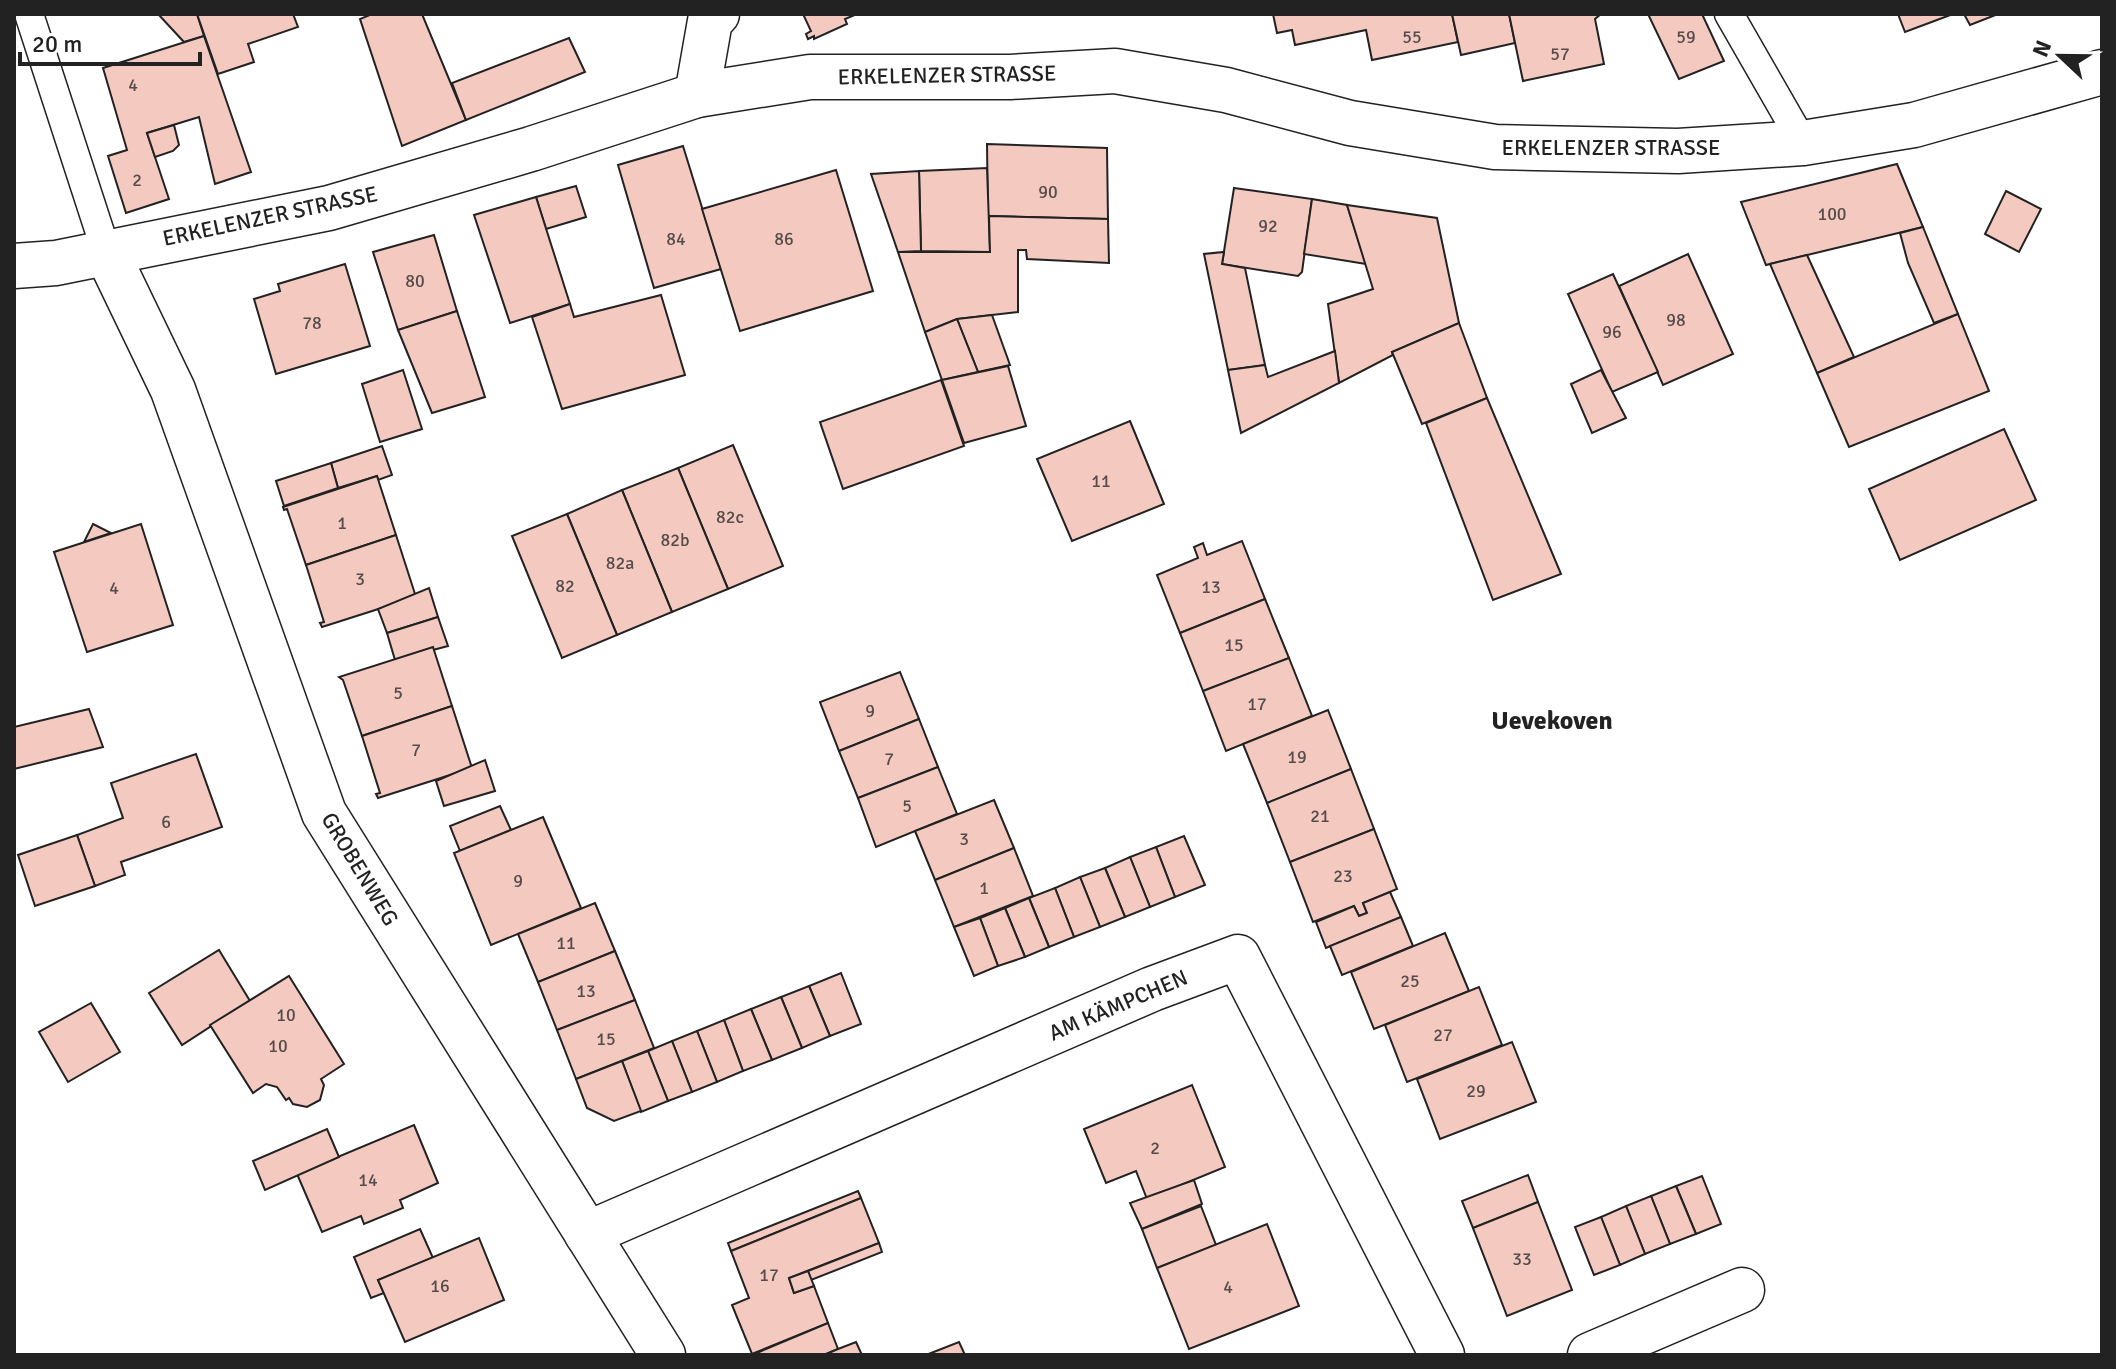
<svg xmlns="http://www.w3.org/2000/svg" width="2116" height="1369" font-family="Signika,sans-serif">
<rect width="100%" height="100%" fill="#fff"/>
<!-- building -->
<g fill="#f3c9c0" stroke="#222" stroke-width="2">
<path d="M158 14H197L204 36 184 42Z"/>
<path d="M197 14H293L298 27 248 44 254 62 218 74Z"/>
<path d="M372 14H422L466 120 402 146 360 19Z"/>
<path d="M803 14H857L845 19 847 24 814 39V36L808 39 806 34 811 31Z"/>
<path d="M1273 14H1452L1458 42 1372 60 1366 30 1295 45 1292 30 1277 33Z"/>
<path d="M1452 14H1509L1515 43 1461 55Z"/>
<path d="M1509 14H1601L1595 19 1604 64 1523 81Z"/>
<path d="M1648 14H1702L1724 61 1679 79Z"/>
<path d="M1898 14H1953L1905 32Z"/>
<path d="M1964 14H1998L1970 25Z"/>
<path d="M204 36 251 172 215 184 199 117 147 133 169 199 126 213 108 156 127 150 103 68Z"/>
<path d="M569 38 585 72 466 120 452 83Z"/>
<path d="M174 125 179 145 173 151 155 157 147 133Z"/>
<path d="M987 144 1107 148 1108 219 988 216Z"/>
<path d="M683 146 721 269 654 288 618 165Z"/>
<path d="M1897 164 1923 227 1766 265 1741 202Z"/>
<path d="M987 168 990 252 921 251 919 171Z"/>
<path d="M836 170 873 291 740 331 702 209Z"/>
<path d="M919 171 921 251 898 252 871 174Z"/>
<path d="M576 186 586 217 546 229 536 197Z"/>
<path d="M1234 188 1312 199 1302 272 1298 276 1222 264Z"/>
<path d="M2006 191 2041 209 2019 252 1985 234Z"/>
<path d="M536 197 570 304 510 323 474 215Z"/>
<path d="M1312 199 1347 205 1366 264 1304 254Z"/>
<path d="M1347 205 1437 218 1459 323 1392 352 1393 355 1339 383 1328 304 1373 289Z"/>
<path d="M989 216 1108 219 1109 263 1027 259 1026 250H1018V312L957 319 925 332 898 252H990Z"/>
<path d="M1923 227 1958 314 1934 323 1908 263 1900 233Z"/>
<path d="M434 235 457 311 398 330 373 252Z"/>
<path d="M1224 252 1222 264 1245 268 1265 365 1228 370 1204 254Z"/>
<path d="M1688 254 1733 354 1663 385 1619 286Z"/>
<path d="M1807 255 1854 357 1817 373 1770 264Z"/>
<path d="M345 264 370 346 276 374 254 299 280 291 278 284Z"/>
<path d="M1613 274 1658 372 1612 392 1568 294Z"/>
<path d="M661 295 685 375 562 409 532 317 570 304 574 317Z"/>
<path d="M457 311 485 397 432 413 398 330Z"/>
<path d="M1958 314 1989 391 1849 447 1817 373Z"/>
<path d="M992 315 1010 365 978 372 957 319Z"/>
<path d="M957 319 978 372 942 380 925 332Z"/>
<path d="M1459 323 1487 398 1422 424 1392 352Z"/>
<path d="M1335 351 1339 383 1241 433 1228 370 1265 365 1268 377Z"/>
<path d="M1008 366 1026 426 964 443 942 380Z"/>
<path d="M403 370 422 429 380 442 362 384Z"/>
<path d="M1601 370 1626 418 1592 433 1571 384Z"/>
<path d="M941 380 964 446 843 489 820 422Z"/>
<path d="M1487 398 1561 574 1493 600 1426 423Z"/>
<path d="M1130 421 1164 504 1072 541 1037 459Z"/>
<path d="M2004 429 2036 500 1900 560 1869 489Z"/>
<path d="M733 445 783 566 728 589 678 468Z"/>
<path d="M382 446 392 475 378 480 377 476 338 488 331 463Z"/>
<path d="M331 463 338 488 284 506 276 481Z"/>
<path d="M678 468 728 589 672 612 622 490Z"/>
<path d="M377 476 396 535 306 565 287 509 284 510 283 507Z"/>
<path d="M622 490 672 612 617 635 567 514Z"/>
<path d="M567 514 617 635 562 658 512 536Z"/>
<path d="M93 524 111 533 84 542Z"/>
<path d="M141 524 173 625 87 652 54 552Z"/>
<path d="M396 535 416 597 322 627 320 623 324 622 306 565Z"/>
<path d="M1242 541 1265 599 1180 633 1157 575 1198 558 1194 547 1203 543 1207 555Z"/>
<path d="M429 588 438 617 387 633 378 609Z"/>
<path d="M1265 599 1289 658 1203 691 1180 633Z"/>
<path d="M438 617 448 646 395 660 387 633Z"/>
<path d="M433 647 452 706 362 736 343 680 339 677Z"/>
<path d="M1289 658 1312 716 1226 751 1203 691Z"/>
<path d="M900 672 919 719 839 751 820 702Z"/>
<path d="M452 706 472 768 378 798 376 794 380 793 362 736Z"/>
<path d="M89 709 103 747 14 769V727Z"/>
<path d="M1328 710 1351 769 1267 803 1243 744Z"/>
<path d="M919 719 938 767 858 798 839 751Z"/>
<path d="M196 754 222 827 121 862 125 875 95 886 77 835 123 818 111 783Z"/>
<path d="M485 760 495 791 444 806 436 781Z"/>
<path d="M938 767 957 814 876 847 858 798Z"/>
<path d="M1351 769 1374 829 1290 862 1267 803Z"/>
<path d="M994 800 1014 848 935 880 915 831Z"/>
<path d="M500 806 511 830 460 851 450 826Z"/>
<path d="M543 817 581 908 491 945 454 853Z"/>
<path d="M1374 829 1397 889 1363 903 1367 913 1359 916 1354 906 1313 922 1290 862Z"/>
<path d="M77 835 95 886 35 906 18 855Z"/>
<path d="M1184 836 1205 885 1175 897 1156 847Z"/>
<path d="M1156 847 1175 897 1150 907 1130 857Z"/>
<path d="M1014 848 1033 896 954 927 935 880Z"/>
<path d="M1130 857 1150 907 1125 917 1105 868Z"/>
<path d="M1105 868 1125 917 1100 927 1080 877Z"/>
<path d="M1080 877 1100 927 1074 937 1055 888Z"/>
<path d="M1055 888 1074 937 1049 947 1029 898Z"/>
<path d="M1390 892 1401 917 1326 948 1316 922 1354 906 1359 916 1367 913 1363 903Z"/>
<path d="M1029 898 1049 947 1025 957 1005 908Z"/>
<path d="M595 903 615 951 538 982 518 934Z"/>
<path d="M1005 908 1025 957 998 966 980 918Z"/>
<path d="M1401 917 1413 946 1342 975 1330 946Z"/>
<path d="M980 918 998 966 974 976 954 927Z"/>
<path d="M1445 933 1469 991 1374 1029 1351 972Z"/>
<path d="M219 950 250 1001 182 1045 149 993Z"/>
<path d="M615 951 635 1000 557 1030 538 982Z"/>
<path d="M841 973 861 1024 830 1036 809 986Z"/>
<path d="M289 976 344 1064 321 1079 324 1085 320 1100 307 1107 293 1104 289 1098 286 1100 277 1087 266 1084 253 1093 210 1025Z"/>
<path d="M809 986 830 1036 802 1048 781 997Z"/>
<path d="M1479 987 1502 1045 1407 1082 1385 1025Z"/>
<path d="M781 997 802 1048 772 1060 751 1009Z"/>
<path d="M635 1000 654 1048 576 1079 557 1030Z"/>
<path d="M91 1003 120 1052 68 1082 39 1032Z"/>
<path d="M751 1009 772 1060 743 1071 724 1020Z"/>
<path d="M724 1020 743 1071 717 1082 697 1031Z"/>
<path d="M697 1031 717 1082 692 1092 672 1041Z"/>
<path d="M672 1041 692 1092 668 1101 648 1051Z"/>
<path d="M1512 1042 1536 1102 1440 1139 1417 1079Z"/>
<path d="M648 1051 668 1101 641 1112 622 1061Z"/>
<path d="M622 1061 641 1111 614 1121 587 1108 576 1079Z"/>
<path d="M1192 1085 1225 1167 1147 1199 1136 1171 1106 1183 1084 1129Z"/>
<path d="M414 1125 438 1183 400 1200 403 1208 364 1224 361 1216 322 1232 297 1174Z"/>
<path d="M327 1129 339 1157 265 1190 253 1161Z"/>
<path d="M1528 1175 1538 1202 1473 1228 1462 1201Z"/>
<path d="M1702 1176 1721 1224 1696 1234 1676 1186Z"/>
<path d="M1194 1180 1202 1204 1142 1229 1130 1203Z"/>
<path d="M1676 1186 1696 1234 1670 1244 1651 1196Z"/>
<path d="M858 1191 861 1198 731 1251 728 1243Z"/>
<path d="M1651 1196 1670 1244 1645 1254 1626 1206Z"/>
<path d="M861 1198 879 1243 789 1278 794 1293 814 1286 828 1323 752 1354 732 1305 749 1298 731 1251Z"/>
<path d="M1538 1202 1572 1290 1507 1316 1473 1228Z"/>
<path d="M1201 1206 1216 1245 1157 1268 1142 1229Z"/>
<path d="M1626 1206 1645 1254 1620 1265 1601 1217Z"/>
<path d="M1601 1217 1620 1265 1594 1275 1575 1227Z"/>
<path d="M1267 1224 1299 1306 1189 1349 1157 1268Z"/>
<path d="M420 1229 433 1258 378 1280 384 1293 371 1298 354 1257Z"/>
<path d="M479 1238 504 1300 405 1342 378 1280Z"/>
<path d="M879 1243 882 1252 811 1280 808 1271Z"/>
<path d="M808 1271 814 1286 794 1293 789 1278Z"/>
<path d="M828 1323 838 1349 824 1355H752Z"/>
<path d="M856 1342 862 1355H824L838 1349Z"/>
<path d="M959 1342 965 1355H926Z"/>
</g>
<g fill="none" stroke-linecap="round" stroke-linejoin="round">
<!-- service casing -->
<g stroke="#222" stroke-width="31">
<g id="service">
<path d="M29 14 106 251"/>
<path d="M1729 14 1803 143"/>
</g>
</g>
<!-- minor casing -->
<g stroke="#222" stroke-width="47">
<g id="minor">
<path d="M697 95 710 21 717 14"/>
<path d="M106 251 173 390 324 813 663 1355"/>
<path d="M587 1234 1152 989 1238 957 1442 1355"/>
<path d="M1590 1355 1742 1290"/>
</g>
</g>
<!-- secondary casing -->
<g stroke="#222" stroke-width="47">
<path id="secondary" d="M14 266 56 263 329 208 531 149 697 95 810 77H1010L1115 71 1226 90 1350 123 1495 147 1678 151 1803 143 1914 125 2102 72"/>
</g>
<!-- service -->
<use href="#service" stroke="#fff" stroke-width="28"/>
<!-- minor -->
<use href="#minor" stroke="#fff" stroke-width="44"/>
<!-- secondary -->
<use href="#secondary" stroke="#fff" stroke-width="44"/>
</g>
<g text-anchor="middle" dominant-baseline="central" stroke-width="6" stroke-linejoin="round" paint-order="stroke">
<!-- number labels -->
<g font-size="18" fill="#564c4a">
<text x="1412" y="37">55</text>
<text x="1686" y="37">59</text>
<text x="1560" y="54">57</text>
<text x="133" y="85">4</text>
<text x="137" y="180">2</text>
<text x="1048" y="192">90</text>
<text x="1832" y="214">100</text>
<text x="1268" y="226">92</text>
<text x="676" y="239">84</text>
<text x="784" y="239">86</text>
<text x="415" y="281">80</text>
<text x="1676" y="320">98</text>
<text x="312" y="323">78</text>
<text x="1612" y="332">96</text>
<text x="1101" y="481">11</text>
<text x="730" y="517">82c</text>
<text x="342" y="523">1</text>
<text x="675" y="540">82b</text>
<text x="620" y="563">82a</text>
<text x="360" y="579">3</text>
<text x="565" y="586">82</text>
<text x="1211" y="587">13</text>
<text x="114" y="588">4</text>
<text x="1234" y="645">15</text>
<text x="398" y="693">5</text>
<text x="1257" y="704">17</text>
<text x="870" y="711">9</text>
<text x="416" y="750">7</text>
<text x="1297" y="757">19</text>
<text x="889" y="759">7</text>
<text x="907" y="806">5</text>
<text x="1320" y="816">21</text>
<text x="166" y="822">6</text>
<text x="964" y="839">3</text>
<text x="1343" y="876">23</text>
<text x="518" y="881">9</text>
<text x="984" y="888">1</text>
<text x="566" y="943">11</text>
<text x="1410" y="981">25</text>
<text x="586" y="991">13</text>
<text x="286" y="1015">10</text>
<text x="1443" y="1035">27</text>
<text x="606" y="1039">15</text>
<text x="278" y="1046">10</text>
<text x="1476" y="1091">29</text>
<text x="1155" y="1148">2</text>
<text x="368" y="1180">14</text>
<text x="1522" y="1259">33</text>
<text x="769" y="1275">17</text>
<text x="440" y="1286">16</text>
<text x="1228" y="1287">4</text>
</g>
<!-- street labels -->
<g font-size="22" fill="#222" stroke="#fff">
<text transform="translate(947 75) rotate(-1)">ERKELENZER STRASSE</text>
<text x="1611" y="147">ERKELENZER STRASSE</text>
<text transform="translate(270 216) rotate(-12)">ERKELENZER STRASSE</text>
<text transform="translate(360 869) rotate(59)">GROBENWEG</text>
<text transform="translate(1118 1005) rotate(-23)">AM KÄMPCHEN</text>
</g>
<!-- quarter labels -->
<g font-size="26" font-weight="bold" fill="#222" stroke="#fff">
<text x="1552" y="721">Uevekoven</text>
</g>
</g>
<!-- border -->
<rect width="2116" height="1369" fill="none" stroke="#222222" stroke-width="32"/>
<!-- north arrow -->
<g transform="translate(2060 56) rotate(292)" stroke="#ffffff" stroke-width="6" paint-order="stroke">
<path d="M0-6L14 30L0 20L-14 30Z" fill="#222222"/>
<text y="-12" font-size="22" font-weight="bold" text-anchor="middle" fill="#222222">N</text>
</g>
<!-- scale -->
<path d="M20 52v12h180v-12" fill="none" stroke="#222222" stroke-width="4"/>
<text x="32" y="52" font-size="24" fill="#222222" stroke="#ffffff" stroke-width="6" paint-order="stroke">20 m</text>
</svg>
